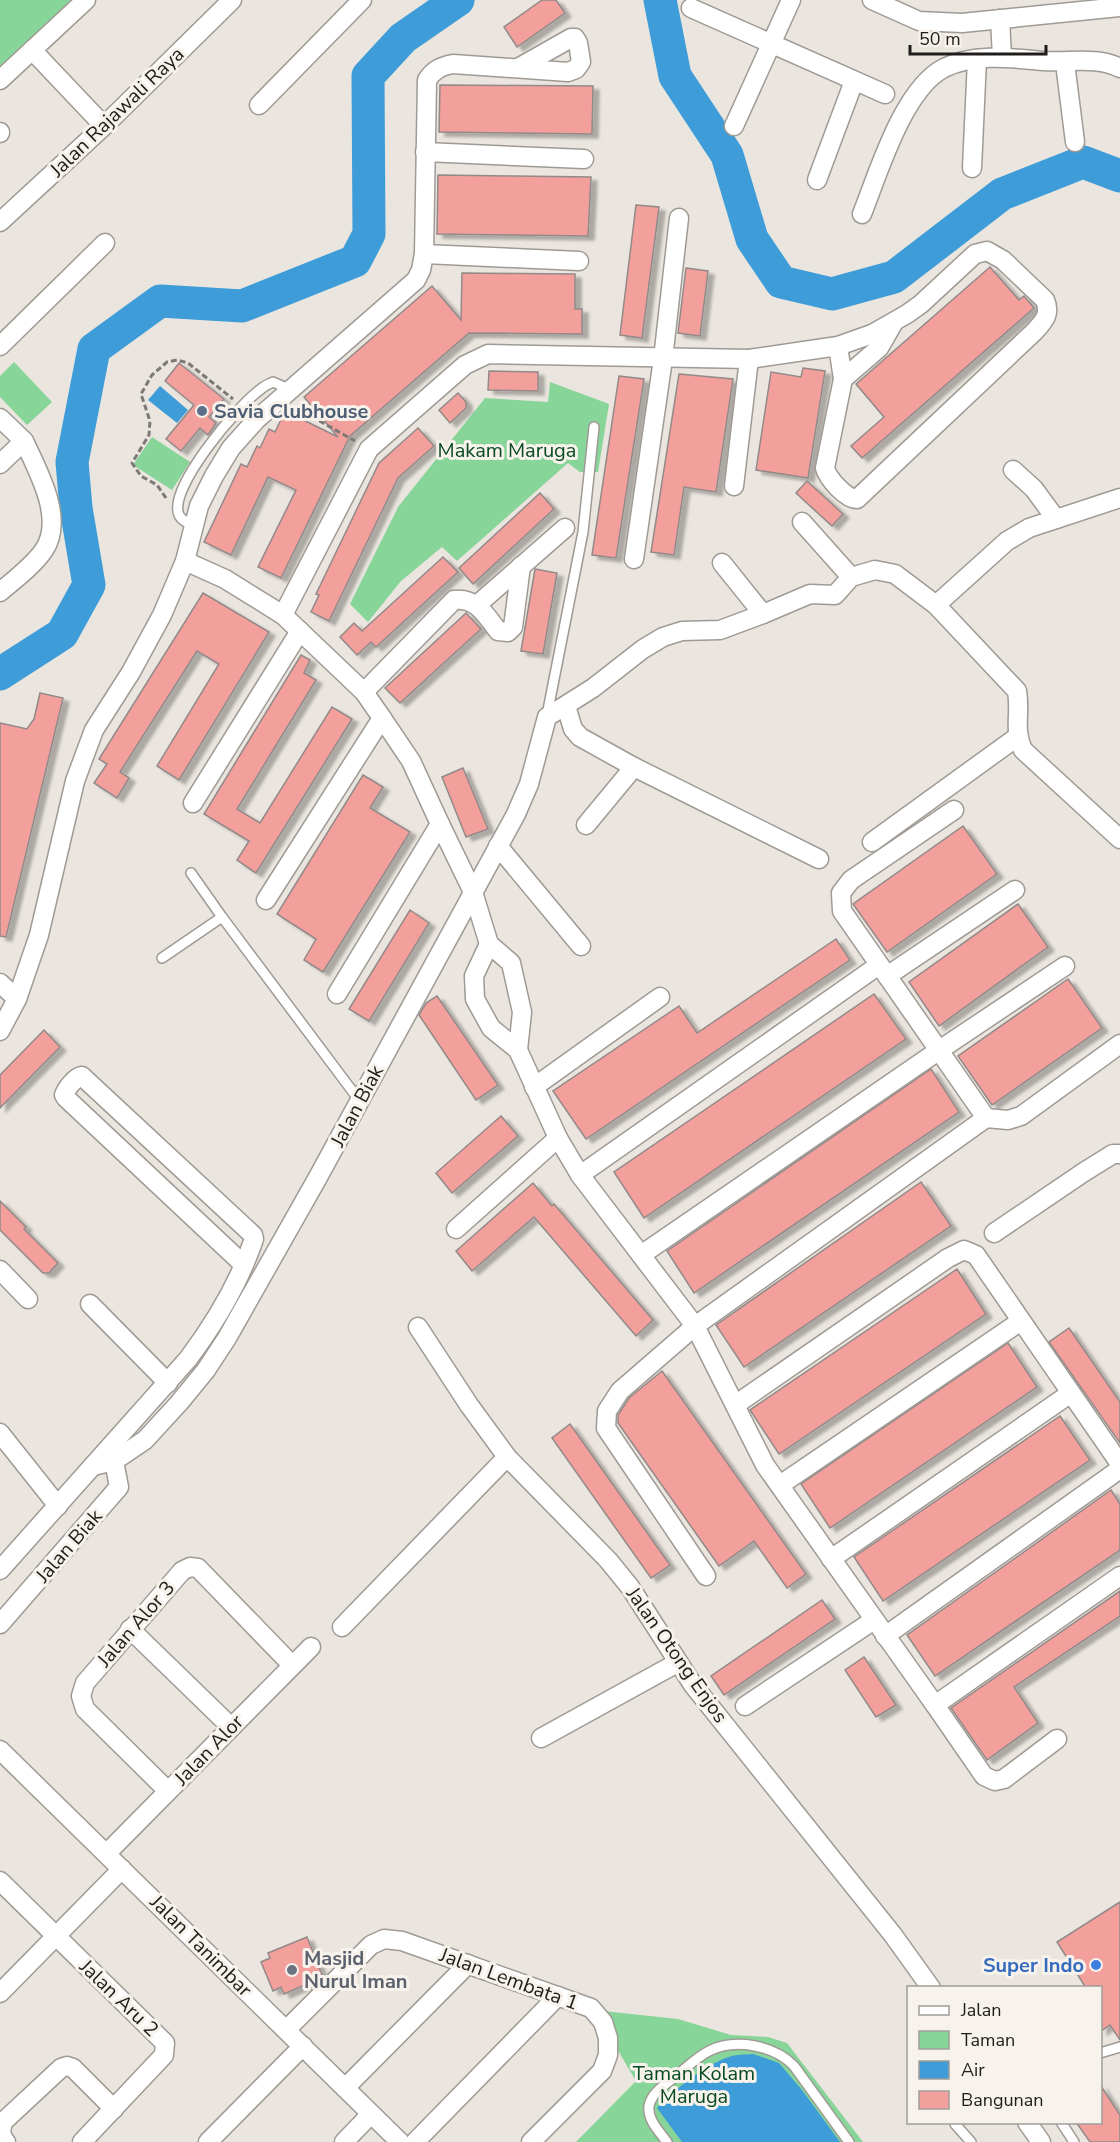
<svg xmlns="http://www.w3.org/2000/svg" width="1120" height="2142" font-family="'Nunito Sans',sans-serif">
<defs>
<filter id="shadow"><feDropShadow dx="6" dy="4" stdDeviation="1.5" flood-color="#0004"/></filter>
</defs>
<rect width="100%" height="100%" fill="#eae5de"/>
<!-- green -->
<g fill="#87d598">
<path d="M0 0H71L0 67Z"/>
<path d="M14 362 52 402 27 425 0 397V376Z"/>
<path d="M550 382 609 404 598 472H580L568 463 457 561 442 547 401 581 368 622 350 604 398 507 485 398 548 402Z"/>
<path d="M152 437 190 462 172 490 133 465Z"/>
<path d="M594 2010 678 2019 731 2035 768 2037 787 2043 863 2142H576L636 2081Z"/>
</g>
<!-- water -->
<g fill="#3e9cd8">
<path d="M160 386 188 410 177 423 148 400Z"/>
<path d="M753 2054 779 2063 802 2090 840 2142H682L657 2108C672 2091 708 2063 729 2057 736 2054 745 2055 753 2054Z"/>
</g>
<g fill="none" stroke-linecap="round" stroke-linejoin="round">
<!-- river -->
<g stroke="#3e9cd8" stroke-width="33">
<path d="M660 0 675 76 727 155 752 239 781 282 832 294 894 277 1002 194 1083 162 1120 176"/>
<path d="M0 674 62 634 89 585 76 508 72 462 94 349 160 301 242 306 355 261 369 234 368 76 403 38 458 0"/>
</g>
</g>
<!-- building -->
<g fill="#f3a09d" stroke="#928988" stroke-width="1.5" filter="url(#shadow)">
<path d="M542 0H556L565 13 517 47 504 27Z"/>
<path d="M440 85 593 86 592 134 439 132Z"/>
<path d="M438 175 591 177 588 236 437 234Z"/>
<path d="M636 205 659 207 642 338 620 335Z"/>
<path d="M990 267 1019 300 1024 296 1034 308 862 458 851 446 884 417 856 384Z"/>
<path d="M686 268 708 271 700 336 678 333Z"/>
<path d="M462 273 575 274V309H582V334L469 333 350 436 281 578 258 567 296 490 268 477 231 555 204 542 241 464 247 467 257 446 260 448 269 429 275 432 285 411 338 437 304 397 432 286 461 320Z"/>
<path d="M179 363 224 399 209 417 216 423 208 435 200 428 181 451 166 439 194 405 165 381Z"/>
<path d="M803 368 825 371 808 478 756 470 771 372 801 377Z"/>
<path d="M489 371 538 372V391L488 390Z"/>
<path d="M679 374 733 379 716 492 684 487 674 555 651 552Z"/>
<path d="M619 376 644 379 616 558 592 555Z"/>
<path d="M458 393 466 402V408L450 423 439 410Z"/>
<path d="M418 428 434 446 398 478 329 621 311 612 319 595 316 594 379 463Z"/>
<path d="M807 481 843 514 832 526 796 493Z"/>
<path d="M540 493 554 509 473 584 459 568Z"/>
<path d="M443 557 458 572 376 647 371 642 357 655 340 637 354 623 362 631Z"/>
<path d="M535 569 557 573 543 654 521 651Z"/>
<path d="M203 593 269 632 179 780 157 766 219 664 197 651 120 772 129 778 117 798 94 783 107 764 99 759Z"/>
<path d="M466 613 481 629 400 703 385 688Z"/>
<path d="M301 655 310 660 304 673 316 680 237 809 260 823 332 707 352 719 256 873 237 860 249 841 204 814Z"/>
<path d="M40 693 63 698 6 937 0 936V723L27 729 34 719Z"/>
<path d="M463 768 488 829 466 837 442 777Z"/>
<path d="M363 775 383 787 370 808 410 832 323 972 304 960 316 939 277 914Z"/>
<path d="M963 826 997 874 887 952 853 904Z"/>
<path d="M1018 904 1048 947 939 1026 909 982Z"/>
<path d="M410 910 429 923 369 1021 349 1009Z"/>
<path d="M836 939 850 960 586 1139 553 1091 679 1006 697 1033Z"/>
<path d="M1068 979 1102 1028 992 1105 958 1056Z"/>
<path d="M874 994 906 1039 644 1218 614 1172Z"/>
<path d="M437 996 498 1085 476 1100 419 1015 426 1003Z"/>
<path d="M44 1030 60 1047 0 1108V1075Z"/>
<path d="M931 1069 959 1112 694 1293 667 1251Z"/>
<path d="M501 1116 518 1136 452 1193 436 1173Z"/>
<path d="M921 1182 951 1226 744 1367 716 1325Z"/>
<path d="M533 1183 552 1206 554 1204 653 1320 636 1336 534 1217 472 1271 456 1251Z"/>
<path d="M0 1201 26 1227 24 1229 58 1263 49 1273H43L0 1230Z"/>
<path d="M957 1269 986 1314 779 1454 750 1410Z"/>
<path d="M1069 1328 1120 1402V1443L1049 1342Z"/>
<path d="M1008 1343 1037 1387 830 1528 801 1484Z"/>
<path d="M662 1371 806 1574 787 1588 754 1541 719 1566 618 1423V1415L629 1398Z"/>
<path d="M1060 1416 1090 1460 883 1601 854 1557Z"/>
<path d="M570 1424 670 1565 651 1578 552 1438Z"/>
<path d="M1111 1490 1120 1504V1550L935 1676 907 1635Z"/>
<path d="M1120 1591V1616L1014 1687 1038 1723 987 1760 951 1708Z"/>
<path d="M822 1600 835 1619 724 1695 711 1676Z"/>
<path d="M864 1657 896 1705 876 1717 845 1670Z"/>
<path d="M1120 1902V2040L1110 2025 1101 2031V1988H1086L1057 1942Z"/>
<path d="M307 1937 323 1977 284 1994 281 1987 273 1991 261 1962 270 1958 268 1953Z"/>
<path d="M1101 2086 1120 2115V2142H1090L1076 2122H1101Z"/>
</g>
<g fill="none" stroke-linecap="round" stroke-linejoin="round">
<!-- service casing -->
<g stroke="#9f9a94" stroke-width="12">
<g id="service">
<path d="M194 525C188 523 182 521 179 515 167 489 239 404 261 389 264 386 269 384 273 382L282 386 287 392"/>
<path d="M547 715 583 532 594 427"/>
<path d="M191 873 222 917 359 1100"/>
<path d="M162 958 222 917"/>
<path d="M1100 2053 1120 2047"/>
<path d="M1061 2122 1074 2142"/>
<path d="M955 2124 971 2142"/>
<path d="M667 2142C660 2132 647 2120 649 2106 652 2092 665 2085 676 2076 686 2068 697 2057 709 2051 735 2038 774 2045 794 2066L849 2142"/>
</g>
</g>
<!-- minor casing -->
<g stroke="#9f9a94" stroke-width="21">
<g id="minor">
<path d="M872 0 919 21 962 23 1120 7"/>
<path d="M691 8 885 94"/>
<path d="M1000 19 1002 57"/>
<path d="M32 50 104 126"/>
<path d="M1065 63 1075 142"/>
<path d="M0 80 86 0"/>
<path d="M259 105 362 0"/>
<path d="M734 126 791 0"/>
<path d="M0 132V133"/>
<path d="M425 152 584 159"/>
<path d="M972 168 977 59"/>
<path d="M817 180 854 81"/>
<path d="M862 214C878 174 903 89 944 68 975 53 1011 58 1043 61 1069 63 1097 56 1120 68"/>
<path d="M0 222 104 126 232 0"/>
<path d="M424 254 579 261"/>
<path d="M0 346 105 243"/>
<path d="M843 379 879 348 894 322"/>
<path d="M0 418 24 441 0 464"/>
<path d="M1013 470 1034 489 1056 519"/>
<path d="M734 486 749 359"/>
<path d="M802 522 851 577"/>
<path d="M634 559 663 359 679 218"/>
<path d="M185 561 225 579 283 615 364 692 382 718 411 761 440 824 473 892 489 944 511 963 522 1012 518 1050"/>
<path d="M722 563 763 614"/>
<path d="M0 592C14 580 33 566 44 550 65 519 38 471 24 441"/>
<path d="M477 605 565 528"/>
<path d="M936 605 1007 541 1029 528 1120 498"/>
<path d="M283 615 369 449 465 365 488 354 749 359 838 346 872 334 907 314 921 304 975 254 987 251 1003 260 1045 300C1051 314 1044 321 1035 331L857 499C846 499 828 479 825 468L843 379 838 346"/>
<path d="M364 692 454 600C476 597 486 615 498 631L508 632 513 627 521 566"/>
<path d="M566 706 573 729 580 737 634 767 819 859"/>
<path d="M193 803 300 631"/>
<path d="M954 810 851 880 841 893 842 911 986 1118"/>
<path d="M586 825 634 767"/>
<path d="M872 842 1017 737"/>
<path d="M498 846 581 946"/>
<path d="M266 900 382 718"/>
<path d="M489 944 474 976 475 999 491 1028 518 1050 558 1138 580 1175 695 1326 765 1465 935 1705 1120 1576"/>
<path d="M887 976 1015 890"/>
<path d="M0 983 17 999"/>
<path d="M337 994 440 824"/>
<path d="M0 1031 17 999 39 935 75 781 94 730 131 672 162 615 185 561 199 506 214 476 231 448 257 419 416 280 421 270 424 254 427 80C434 69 442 66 453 64L568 72 576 69 581 62 578 43 575 38H571L518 68"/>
<path d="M534 1087 660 997"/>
<path d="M580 1175 879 965"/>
<path d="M456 1229 558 1138"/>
<path d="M994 1233 1084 1172 1113 1154H1120"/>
<path d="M641 1255 938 1051 1065 966"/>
<path d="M0 1270 28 1299"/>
<path d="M90 1304 168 1383"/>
<path d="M418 1327 469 1405 507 1457 608 1560 630 1587 693 1685 893 1935 931 1988"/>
<path d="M735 1405 948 1258 964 1250 976 1255 1120 1464"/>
<path d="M0 1433 58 1506"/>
<path d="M93 1466 114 1461 145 1440 179 1403 206 1370 227 1338 317 1179 516 814 529 784 547 717 593 688 643 649 663 637 682 631 720 630 763 614 810 594 835 595 851 577 875 570 895 574 936 605 1017 691C1021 714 1013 728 1023 750L1120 839"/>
<path d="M780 1485 1021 1321"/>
<path d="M831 1559 1071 1393"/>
<path d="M0 1570 188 1359C215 1323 239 1283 254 1239L253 1235 85 1079 82 1076C75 1077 66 1089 64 1095L66 1098 244 1265"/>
<path d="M706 1576 606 1428 607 1411 620 1391 695 1326 986 1118 1008 1120 1021 1116 1120 1044"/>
<path d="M0 1624 119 1487 114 1461"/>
<path d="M342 1627 507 1457"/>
<path d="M130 1629 231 1727"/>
<path d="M885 1636 1120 1469"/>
<path d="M935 1705 984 1776 995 1781 1004 1779 1057 1739"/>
<path d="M745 1706 874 1620"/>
<path d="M541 1738 677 1663"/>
<path d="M0 1750 400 2142"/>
<path d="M168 1791 85 1709 81 1696 85 1683 182 1571 190 1567 198 1568 292 1665"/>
<path d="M107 1853 311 1647"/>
<path d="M0 1881 165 2043 164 2055 82 2142"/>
<path d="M0 1993 122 1869"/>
<path d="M286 2030 371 1945 384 1939 402 1941 591 2008 603 2022 608 2038V2055L602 2071 531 2142"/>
<path d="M345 2088 468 1964"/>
<path d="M1027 2122 1041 2142"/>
<path d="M6 2142C0 2136 1 2130 3 2122L61 2068 67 2066 73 2068 114 2109"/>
<path d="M208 2142 303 2046"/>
<path d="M344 2142 371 2114"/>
<path d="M415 2142 558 1996"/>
</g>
</g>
<!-- path -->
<g stroke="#7d7975" stroke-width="3" stroke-dasharray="6 3" stroke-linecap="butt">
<path d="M297 406 300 410 355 441"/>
<path d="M166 498 157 485 141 476 132 463 149 435 150 421 141 394 152 375 167 362 177 360 188 363 233 399"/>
</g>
<!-- service -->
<use href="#service" stroke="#fff" stroke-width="9"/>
<!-- minor -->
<use href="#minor" stroke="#fff" stroke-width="18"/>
</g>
<!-- markers -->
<circle fill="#5c6f8a" stroke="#f7f2eb" stroke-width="2" cx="202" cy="411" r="6"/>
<circle fill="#3f7fe0" stroke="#f7f2eb" stroke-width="2" cx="1096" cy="1965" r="6"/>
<circle fill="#6b7280" stroke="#f7f2eb" stroke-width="2" cx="292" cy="1970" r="6"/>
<g text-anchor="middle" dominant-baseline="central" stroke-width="6" stroke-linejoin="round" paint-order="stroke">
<!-- street labels -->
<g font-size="20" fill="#1f1d1b" stroke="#f7f2eb">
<text transform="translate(117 112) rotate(-44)">Jalan Rajawali Raya</text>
<text transform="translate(357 1106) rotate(-62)">Jalan Biak</text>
<text transform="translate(69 1546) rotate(-49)">Jalan Biak</text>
<text transform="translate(136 1624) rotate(-49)">Jalan Alor 3</text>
<text transform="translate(677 1655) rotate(55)">Jalan Otong Enjos</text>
<text transform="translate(209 1750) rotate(-46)">Jalan Alor</text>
<text transform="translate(201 1946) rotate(45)">Jalan Tanimbar</text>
<text transform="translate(509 1979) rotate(20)">Jalan Lembata 1</text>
<text transform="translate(119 1998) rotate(44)">Jalan Aru 2</text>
</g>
<!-- service labels -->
<g font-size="20" font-weight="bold" fill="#4e5e75" stroke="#f7f2eb" text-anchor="start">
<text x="214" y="411">Savia Clubhouse</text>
</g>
<!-- park labels -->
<g font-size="20" fill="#074920" stroke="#f7f2eb">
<text x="507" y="450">Makam Maruga</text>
<text x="694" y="2073">Taman Kolam<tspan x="694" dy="23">Maruga</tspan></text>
</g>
<!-- worship labels -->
<g font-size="20" font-weight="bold" fill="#5b616d" stroke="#f7f2eb" text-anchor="start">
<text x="304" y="1958">Masjid<tspan x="304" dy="23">Nurul Iman</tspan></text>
</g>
<!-- shop labels -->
<g font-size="20" font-weight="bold" fill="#366cbe" stroke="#f7f2eb" text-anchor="end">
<text x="1084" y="1965">Super Indo</text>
</g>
</g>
<!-- legend -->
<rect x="907" y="1986" width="195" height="138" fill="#f7f2eb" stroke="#a19d98" stroke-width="1.5"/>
<rect x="919" y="2006" width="30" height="9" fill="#ffffff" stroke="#a19d98" stroke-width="1.5"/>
<text x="961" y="2016" font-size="18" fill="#1f1d1b">Jalan</text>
<rect x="919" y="2031" width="30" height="18" fill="#87d598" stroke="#a19d98" stroke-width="1.5"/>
<text x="961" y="2046" font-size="18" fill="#1f1d1b">Taman</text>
<rect x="919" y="2061" width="30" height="18" fill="#3e9cd8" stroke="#a19d98" stroke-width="1.5"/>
<text x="961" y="2076" font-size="18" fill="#1f1d1b">Air</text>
<rect x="919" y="2091" width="30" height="18" fill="#f3a09d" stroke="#a19d98" stroke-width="1.5"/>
<text x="961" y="2106" font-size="18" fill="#1f1d1b">Bangunan</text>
<!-- scale -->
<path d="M910 45v9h136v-9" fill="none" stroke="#1f1d1b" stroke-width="3"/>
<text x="919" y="45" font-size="18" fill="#1f1d1b" stroke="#f7f2eb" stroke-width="4.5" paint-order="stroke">50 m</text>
</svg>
